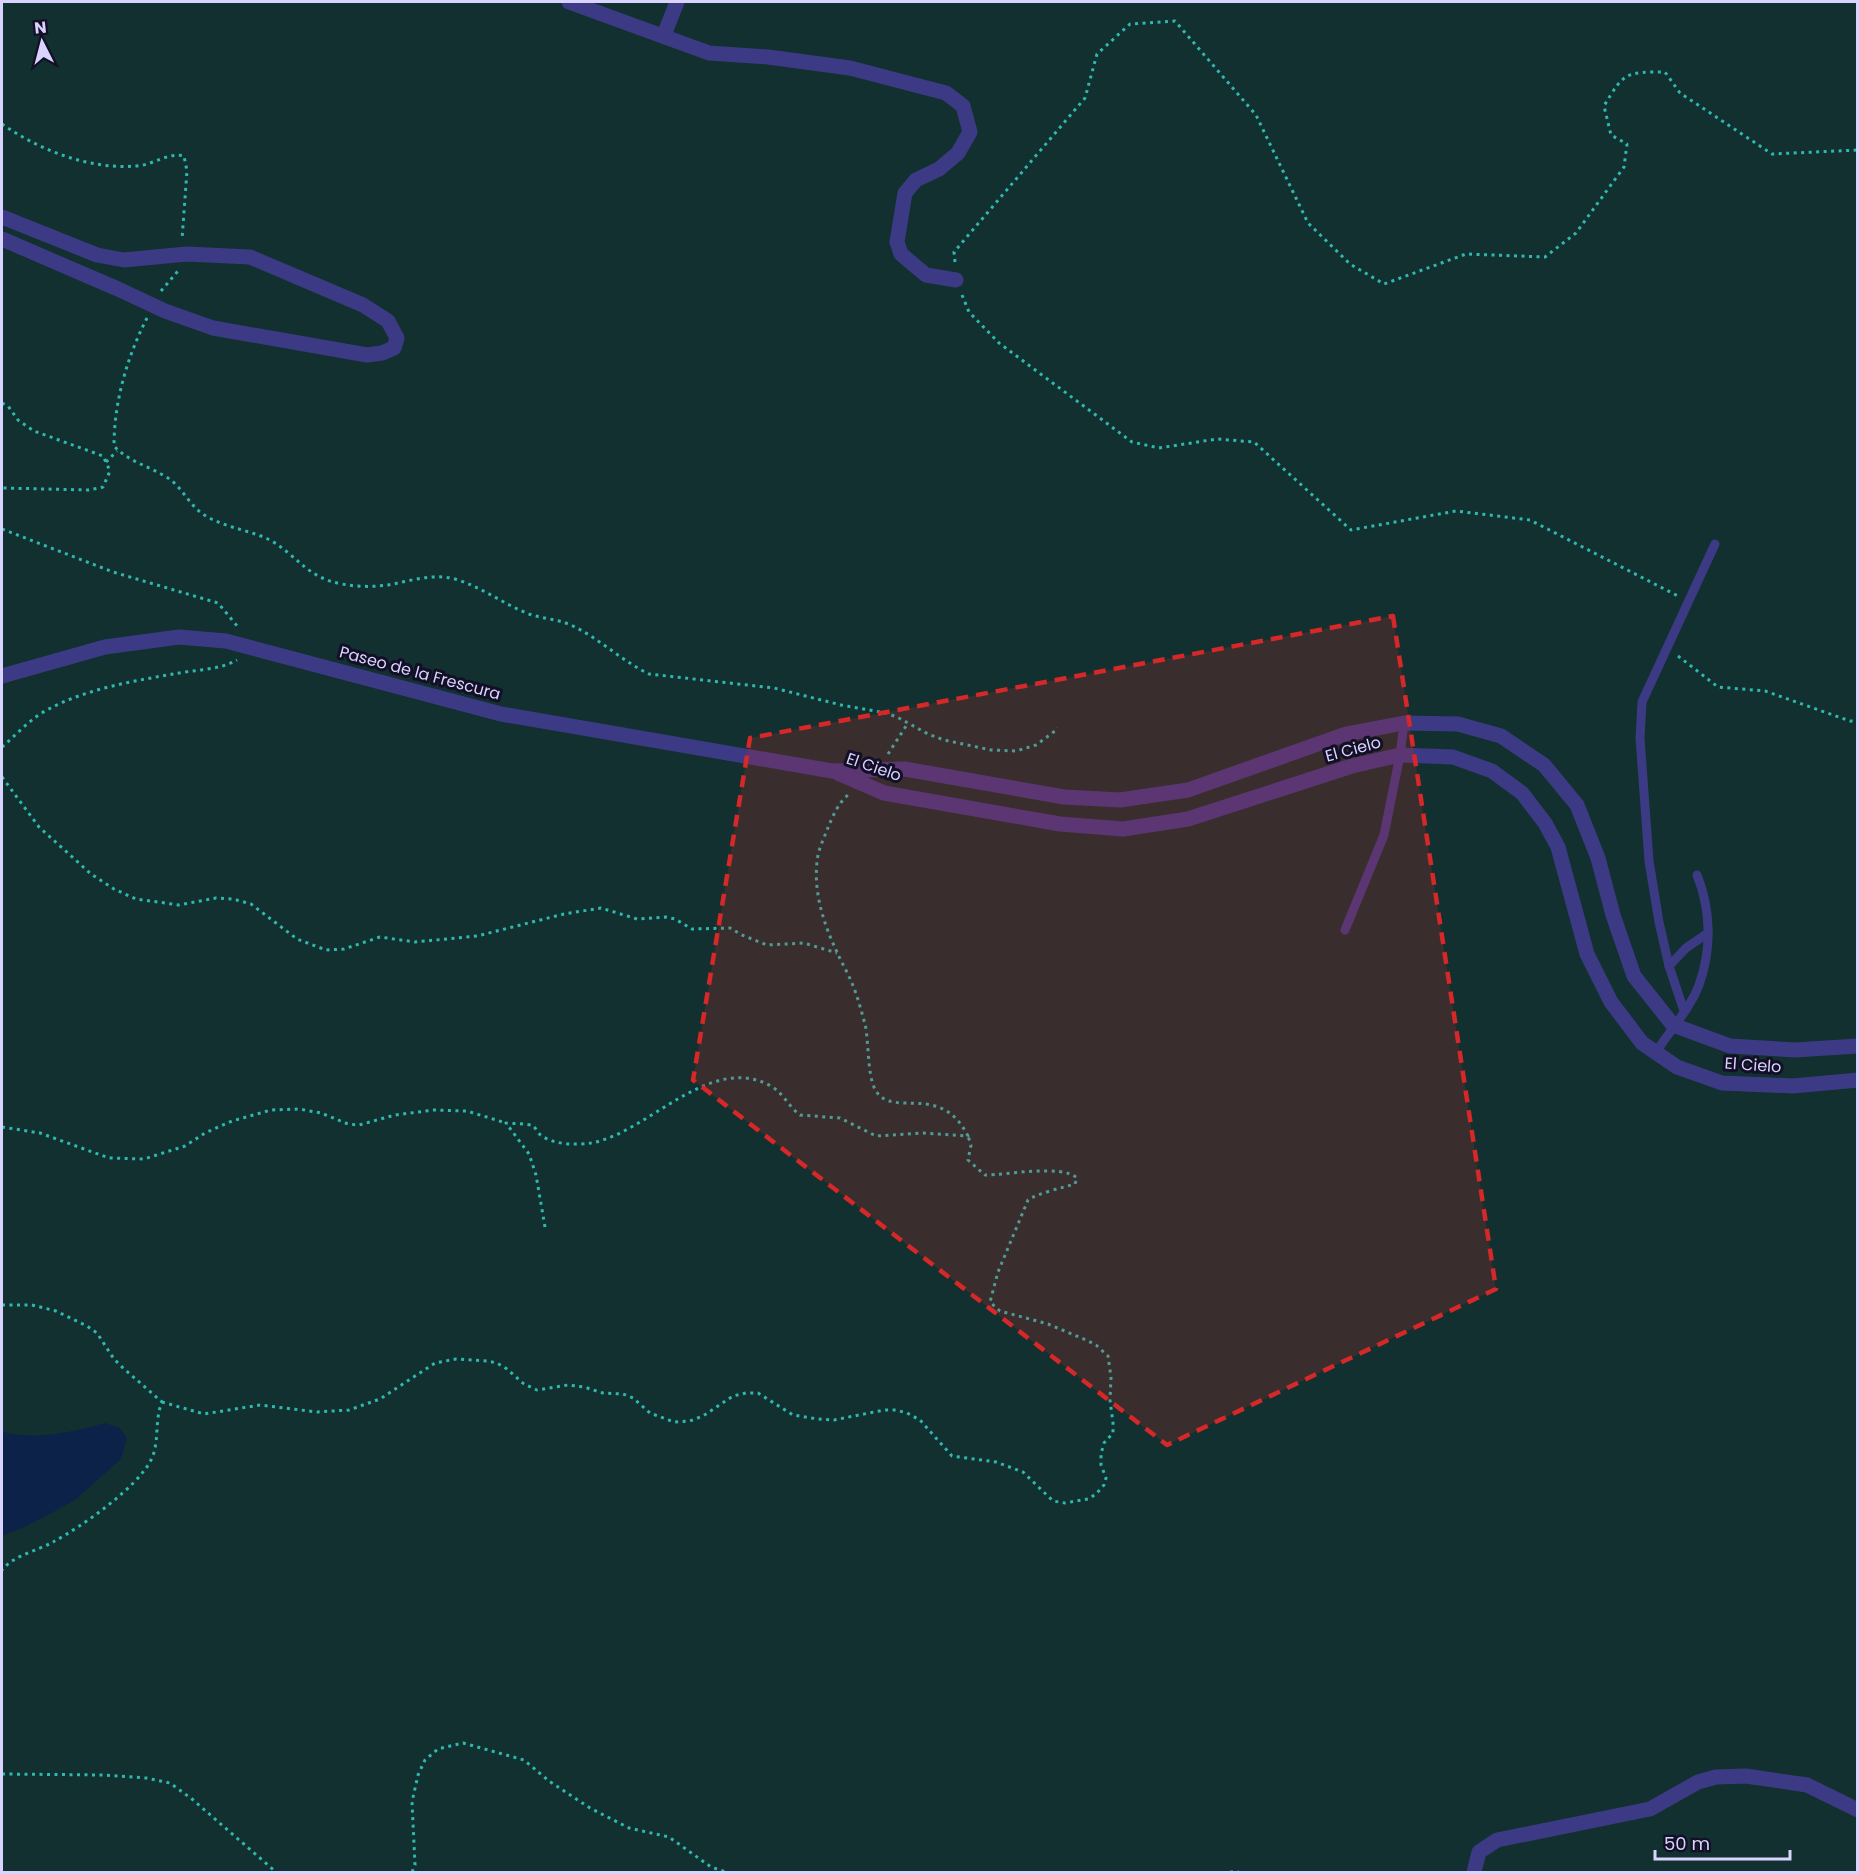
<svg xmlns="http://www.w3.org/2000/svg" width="1859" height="1874" font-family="Poppins,sans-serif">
<rect width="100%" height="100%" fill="#130f26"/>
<!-- green -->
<rect fill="#12302f" x="2" y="2" width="1855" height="1870"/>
<!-- water -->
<path fill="#0c2248" d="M105 1423 120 1428 127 1438 121 1459 75 1500 27 1526 2 1536V1432C37 1440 70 1433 105 1423Z"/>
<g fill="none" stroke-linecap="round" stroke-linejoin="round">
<!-- path -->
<g stroke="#2fb8b0" stroke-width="3" stroke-dasharray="3 4.5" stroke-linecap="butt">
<path d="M2 124C39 150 90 170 136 166 154 165 167 152 184 156L187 171 182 239"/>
<path d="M955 262 954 252 1085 98 1097 54 1130 24 1175 21 1256 115 1308 223 1350 264 1384 284 1466 254 1545 257 1576 233 1624 167 1627 144 1611 135 1604 106C1624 72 1626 72 1665 72L1680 93 1772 154 1858 150"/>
<path d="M161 291 178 271"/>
<path d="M962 295 969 312 999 343 1132 442 1159 448 1217 439 1254 442 1351 530 1456 511 1530 520 1678 596"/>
<path d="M147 318C127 357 114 402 114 446 129 462 149 466 168 478 183 488 190 507 206 516 226 528 250 530 270 540 298 556 307 578 342 584 357 587 373 587 388 585 410 581 432 573 455 579 482 587 503 604 529 614 543 619 559 619 573 626 600 639 622 661 649 674L774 688 841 705 886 713 897 717 928 734 944 740 991 750 1016 751 1036 745 1055 731 1056 727"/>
<path d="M2 403 8 406 18 420 34 431 103 456 110 471 103 487 89 490 2 488"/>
<path d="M106 462 117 451"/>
<path d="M2 529 113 572 218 603 238 627"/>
<path d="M1678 656 1718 687 1765 691 1850 721H1858"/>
<path d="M2 747C16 735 28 721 45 711 85 689 129 682 173 674 193 670 220 670 237 660"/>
<path d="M888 754 908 723"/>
<path d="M2 777 39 827 91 874 114 889 136 899 179 905 216 898 233 899 251 904 297 939 326 950 344 949 380 937 415 942 477 936 564 914 601 908 637 919 666 917 675 919 692 929 730 928 742 935 767 945 804 943 837 953"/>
<path d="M2 1127 40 1133 109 1158 144 1159 185 1146 205 1133 232 1121 271 1110 299 1109 321 1113 348 1124 359 1125 395 1115 434 1110 467 1111 506 1123"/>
<path d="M545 1227 536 1175 529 1154 506 1123C513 1124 527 1123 533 1126 536 1128 538 1134 542 1136 555 1145 576 1145 591 1143 649 1133 709 1052 771 1086 783 1093 789 1107 800 1115L840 1118 876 1136 923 1133 968 1136C940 1081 894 1119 876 1091 867 1077 869 1041 865 1024 861 1010 857 994 851 981 847 971 841 962 837 952 823 923 812 888 818 855 820 846 824 838 827 830 832 818 838 803 848 795"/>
<path d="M2 1305H32L56 1311 87 1326 97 1333 114 1359 122 1367 162 1402C154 1421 160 1442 151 1460 137 1488 81 1527 53 1542 37 1551 14 1555 2 1570"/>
<path d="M162 1402 204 1414 260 1405 317 1412 349 1410 380 1399 435 1363 456 1359 487 1361 497 1363 507 1369 524 1384 537 1390 568 1385 584 1387 603 1393 623 1394 633 1398 650 1413 674 1422 690 1421 703 1416 733 1396 746 1393H758L793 1415 818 1419 834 1420 884 1410H896L907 1413 920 1420 952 1456 996 1462 1023 1472 1053 1501 1065 1503 1088 1499 1096 1494 1104 1485 1106 1478 1101 1465V1454L1104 1443 1113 1433V1423L1110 1400 1111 1377 1108 1356 1096 1345 1086 1340 1048 1324 1000 1311 990 1302 998 1272 1028 1200C1036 1194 1064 1187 1075 1184L1077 1178C1062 1164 1006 1175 985 1175L968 1160 971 1145 968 1136"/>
<path d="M2 1774 104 1775 146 1778 170 1783 192 1799 276 1872"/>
<path d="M412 1872 415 1865 412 1802 418 1775 425 1760 438 1749 463 1743 524 1760 549 1781 590 1808 629 1828 669 1837 711 1867 726 1872"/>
<path d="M1230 1872H1239"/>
</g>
<!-- service -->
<g stroke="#3d3a85" stroke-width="9">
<path d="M1345 930 1384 835 1400 755 1404 723"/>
<path d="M1669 966 1686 948 1708 933"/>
<path d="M1684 1011 1669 966 1659 922 1649 861 1640 738 1642 702 1715 544"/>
<path d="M1656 1052C1669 1032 1691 1007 1699 985 1712 949 1711 910 1697 875"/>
</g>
<!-- minor -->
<g stroke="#3d3a85" stroke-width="15">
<path d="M569 2 709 53 768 57 850 68 946 93 963 106 970 132 958 153 939 169 916 180 905 193 897 242 901 254 926 275 956 280"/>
<path d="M664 35 677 2"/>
<path d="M2 217 97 255 124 260 187 254 250 257 363 305 388 321 397 338 394 348 382 353 367 355 213 328 165 311 118 289 2 239"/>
<path d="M1474 1872 1479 1852 1497 1840 1650 1809 1698 1782 1716 1777 1746 1776 1807 1785 1858 1810"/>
</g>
<!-- tertiary -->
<g stroke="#3d3a85" stroke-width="15">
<path d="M2 676 105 647 179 637 226 641 501 714 832 771 905 769 1064 797 1120 800 1188 790 1346 734 1404 723 1458 724 1501 736 1544 765 1577 805 1598 858 1613 915 1634 976 1673 1025 1730 1046 1795 1050 1858 1046"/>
<path d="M838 773 884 793 1060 824 1123 829 1188 819 1352 766 1400 755 1453 757 1492 771 1522 793 1545 823 1558 847 1587 954 1611 1002 1642 1043 1677 1067 1722 1083 1793 1086 1858 1080"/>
</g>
</g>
<!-- marked area -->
<path fill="#d62828" fill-opacity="0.2" stroke="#d62828" stroke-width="4.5" stroke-dasharray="12 8" stroke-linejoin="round" d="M1393 616 1496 1289 1167 1445 693 1080 750 738Z"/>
<g text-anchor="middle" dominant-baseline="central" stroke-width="6" stroke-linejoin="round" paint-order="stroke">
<!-- street labels -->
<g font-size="16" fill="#d9d4ff" stroke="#130f26">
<text transform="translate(420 673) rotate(15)">Paseo de la Frescura</text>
<text transform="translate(1353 749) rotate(-15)">El Cielo</text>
<text transform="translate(874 767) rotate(19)">El Cielo</text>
<text transform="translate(1753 1065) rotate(4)">El Cielo</text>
</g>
</g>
<!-- border -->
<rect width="1859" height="1874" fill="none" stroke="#d9d4ff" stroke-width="6"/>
<!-- north arrow -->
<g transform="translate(42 42) rotate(354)" stroke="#130f26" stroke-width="4.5" paint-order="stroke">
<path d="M0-4.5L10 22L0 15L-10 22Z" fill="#d9d4ff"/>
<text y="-9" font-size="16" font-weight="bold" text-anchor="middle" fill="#d9d4ff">N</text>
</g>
<!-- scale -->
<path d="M1655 1850v9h135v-9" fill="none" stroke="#d9d4ff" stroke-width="3"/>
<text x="1664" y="1850" font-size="18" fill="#d9d4ff" stroke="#130f26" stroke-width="4.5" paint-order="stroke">50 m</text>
</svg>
